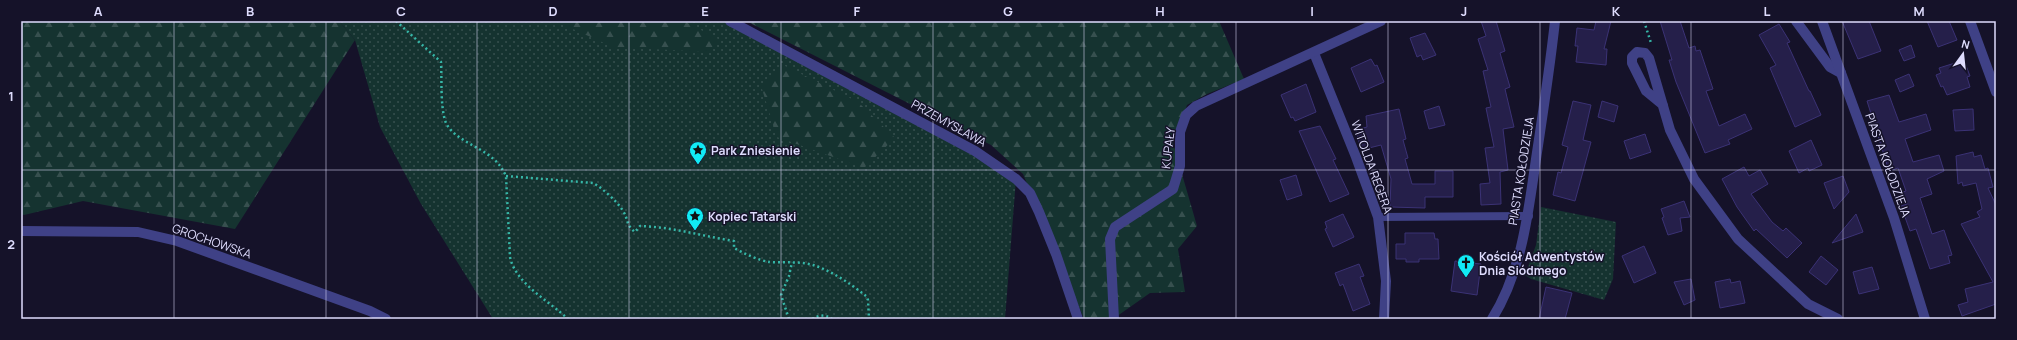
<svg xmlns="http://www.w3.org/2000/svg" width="2017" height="340" font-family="Manrope,sans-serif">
<defs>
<pattern id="green-dots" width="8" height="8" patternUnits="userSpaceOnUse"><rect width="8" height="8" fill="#153330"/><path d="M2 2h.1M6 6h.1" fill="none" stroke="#37504f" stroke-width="1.8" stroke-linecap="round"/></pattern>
<pattern id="forest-firs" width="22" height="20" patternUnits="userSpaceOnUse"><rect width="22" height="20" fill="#153330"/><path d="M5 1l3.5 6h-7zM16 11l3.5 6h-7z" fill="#37504f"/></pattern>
</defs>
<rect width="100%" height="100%" fill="#151229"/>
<!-- green -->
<g fill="url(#green-dots)">
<path d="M339 21H730L1016 179 1005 319H493L421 204 380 127 355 40Z"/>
<path d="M1541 207 1616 222 1613 279 1604 300 1531 279 1525 275 1536 245Z"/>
</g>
<!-- forest -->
<g fill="url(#forest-firs)">
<path d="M21 21H339L355 40 235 229 83 201 24 215 21 214Z"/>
<path d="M555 21H684L718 39 709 52 613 47Z"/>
<path d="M746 21H1219L1244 79 1207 94 1187 105 1173 143 1197 226 1178 249 1185 292 1150 293 1113 319H1084L1023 174 991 145Z"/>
<path d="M781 64 858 102 895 138 864 168 777 137 762 89Z"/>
</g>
<!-- building -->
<g fill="#251f4a" stroke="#3b3275">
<path d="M1481 21H1496L1505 51 1500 53 1510 87 1505 89 1514 127 1503 129 1508 170 1500 172 1501 204 1481 205 1480 184 1490 183 1485 148 1494 147 1486 108 1491 107 1483 71 1488 70 1478 39 1486 36Z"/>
<path d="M1596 21H1611L1604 49H1607L1606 65 1576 62 1578 46H1575L1577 28 1594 30Z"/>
<path d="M1660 21H1680L1689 48 1695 46 1696 51 1700 50 1713 89 1706 91 1719 126 1745 114 1752 129 1728 140 1730 144 1705 153 1676 82 1669 60H1672Z"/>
<path d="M1842 21H1869L1881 51 1858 59Z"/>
<path d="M1927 21H1949L1957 40 1938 47Z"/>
<path d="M1779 24 1790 42 1787 43 1809 91H1810L1821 115 1795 127 1770 68 1776 65 1759 35Z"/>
<path d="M1425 33 1436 55 1423 60 1421 55 1417 57 1410 38Z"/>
<path d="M1911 45 1915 57 1904 61 1899 50Z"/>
<path d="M1371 59 1375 66 1377 65 1384 82 1361 92 1351 68Z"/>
<path d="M1955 63 1956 66 1965 63 1970 76 1967 77 1970 87 1947 95 1943 86 1941 87 1936 75 1941 73 1939 68Z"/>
<path d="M1909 74 1914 86 1900 92 1895 80Z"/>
<path d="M1306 84 1316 112 1295 121 1293 117 1291 118 1281 95Z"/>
<path d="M1889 95 1899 122 1926 114 1931 130 1905 139 1913 162 1939 155 1944 171 1927 179 1932 194 1920 198 1932 234 1944 230 1952 255 1948 256 1950 263 1930 269 1916 229 1910 231 1901 206 1907 204 1903 192 1906 191 1898 168 1889 171 1867 101Z"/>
<path d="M1573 101 1591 105 1583 140 1591 142 1575 201 1553 195 1558 172 1561 173 1568 147 1562 145Z"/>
<path d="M1602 101 1618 106 1614 122 1598 117Z"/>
<path d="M1439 106 1445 125 1429 129 1424 111Z"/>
<path d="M1399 109 1406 139 1403 140 1408 158 1405 159 1412 184H1435V171H1453V197H1425V208L1390 207 1391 179 1381 145 1361 150 1356 130 1367 127 1366 116Z"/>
<path d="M1973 109 1974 130 1955 131 1953 110Z"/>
<path d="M1320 126 1336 159 1333 160 1349 194 1330 202 1299 131Z"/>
<path d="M1645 134 1651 152 1630 159 1624 141Z"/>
<path d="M1811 140 1822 165 1809 171 1808 168 1799 173 1789 151Z"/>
<path d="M1973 152 1974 157 1981 155 1985 169 1988 168 1993 187 1988 188 1996 205V304L1962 316 1958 305 1968 302 1965 289 1993 282 1961 224 1980 217 1977 212 1982 209 1976 183 1963 186 1962 182 1958 184 1956 156Z"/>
<path d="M1744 167 1749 176 1760 170 1768 184 1751 194 1772 222 1783 231 1786 228 1802 243 1787 258 1756 229 1754 231 1737 207 1722 179Z"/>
<path d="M1296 175 1302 195 1287 200 1280 180Z"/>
<path d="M1843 176 1849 192 1834 209 1824 183Z"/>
<path d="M1684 201 1690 217 1680 218 1682 231 1668 235 1662 218 1664 217 1661 209Z"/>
<path d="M1343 214 1354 237 1333 247 1325 229 1327 228 1325 222Z"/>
<path d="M1856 214 1863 232 1832 243Z"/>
<path d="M1405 233H1434L1435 239H1438L1439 259H1419V262H1406V259H1396V244H1405Z"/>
<path d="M1644 246 1656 273 1634 283 1622 256Z"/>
<path d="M1821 256 1838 270 1826 285 1809 272Z"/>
<path d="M1455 261 1481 264 1477 295 1451 291Z"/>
<path d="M1359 264 1364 276 1360 277 1370 304 1353 311 1343 284 1340 286 1335 273Z"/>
<path d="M1872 267 1879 289 1859 294 1853 272Z"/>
<path d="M1691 279 1695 300 1684 305 1674 282Z"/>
<path d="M1730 279 1731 283 1740 281 1745 303 1720 308 1715 282Z"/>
<path d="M1546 287 1572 293 1565 319H1539Z"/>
</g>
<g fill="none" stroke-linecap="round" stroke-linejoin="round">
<!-- path -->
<g stroke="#36b7a8" stroke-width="2.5" stroke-dasharray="2 3" stroke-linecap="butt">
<path d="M396 21 441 62C442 79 440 108 446 123 454 139 478 146 491 157 498 162 502 168 506 176L510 257C515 283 549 301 568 319"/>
<path d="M1644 21 1651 43"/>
<path d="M506 176 593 183C601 187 618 202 623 211 629 220 625 224 635 232L640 226C672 227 702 236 734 241V248C743 253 760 261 770 262 785 263 799 261 813 265 832 271 851 284 866 296L868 300 869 319"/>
<path d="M789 319 781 295 789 276 792 262"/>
<path d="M812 319C820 315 824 314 832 319"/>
</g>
<!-- lane -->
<path stroke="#3f4186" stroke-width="8" d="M1378 217 1529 216"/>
<!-- street -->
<g stroke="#3f4186" stroke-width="10">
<path d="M730 21 975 151 1016 179 1030 193 1039 212 1056 254 1078 319"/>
<path d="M1796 21 1830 67 1841 73"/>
<path d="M1822 21 1894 218 1925 319"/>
<path d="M1970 21 1996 92"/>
<path d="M1314 53 1356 157 1378 217 1386 281 1384 319"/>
<path d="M1663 105 1646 91 1632 63V57L1637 52 1645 53 1649 58 1670 130 1694 179 1738 239 1808 304 1838 319"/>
<path d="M21 231 138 232 177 241 370 311 386 319"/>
<path d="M1114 319 1110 239 1115 227 1173 189 1180 166V132L1186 115 1196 106 1381 21"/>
<path d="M1492 319C1522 271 1528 214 1536 159 1543 113 1550 67 1555 21"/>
</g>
</g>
<!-- grid -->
<path fill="none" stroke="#dedcfd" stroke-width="1" stroke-opacity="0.55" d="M174 21V319M326 21V319M477 21V319M629 21V319M781 21V319M933 21V319M1084 21V319M1236 21V319M1388 21V319M1540 21V319M1691 21V319M1843 21V319M21 170H1996"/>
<!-- icons -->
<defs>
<g id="sight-pin" transform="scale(0.9)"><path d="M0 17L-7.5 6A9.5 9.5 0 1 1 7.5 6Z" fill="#11ebf5" stroke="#151229"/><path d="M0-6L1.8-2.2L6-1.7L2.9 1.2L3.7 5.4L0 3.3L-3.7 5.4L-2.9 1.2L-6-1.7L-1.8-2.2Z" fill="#111"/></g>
<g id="church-pin" transform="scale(0.9)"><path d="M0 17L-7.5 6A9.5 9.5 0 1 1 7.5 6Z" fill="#11ebf5" stroke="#151229"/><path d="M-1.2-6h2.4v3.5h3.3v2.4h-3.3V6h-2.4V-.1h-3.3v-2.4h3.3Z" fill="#111"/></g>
</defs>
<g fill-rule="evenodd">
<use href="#sight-pin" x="698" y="150"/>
<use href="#sight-pin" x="695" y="216"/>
<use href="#church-pin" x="1466" y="263"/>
</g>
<g text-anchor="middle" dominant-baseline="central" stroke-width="3" stroke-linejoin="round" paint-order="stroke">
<!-- street labels -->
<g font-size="12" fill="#dedcfd" stroke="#151229">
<text transform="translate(949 123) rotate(29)">PRZEMYSŁAWA</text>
<text transform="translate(1168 148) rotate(-83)">KUPAŁY</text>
<text transform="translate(1888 165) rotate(70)">PIASTA KOŁODZIEJA</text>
<text transform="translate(1372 167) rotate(70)">WITOLDA REGERA</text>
<text transform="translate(1521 171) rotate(-81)">PIASTA KOŁODZIEJA</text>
<text transform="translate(212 241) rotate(19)">GROCHOWSKA</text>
</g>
<!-- poi labels -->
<g font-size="12" font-weight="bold" fill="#dedcfd" stroke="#151229" text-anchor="start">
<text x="711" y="150">Park Zniesienie</text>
<text x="708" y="216">Kopiec Tatarski</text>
<text x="1479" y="256">Kościół Adwentystów<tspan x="1479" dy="14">Dnia Siódmego</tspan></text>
</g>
</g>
<!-- border -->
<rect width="2017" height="340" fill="none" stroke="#151229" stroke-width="44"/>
<!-- north arrow -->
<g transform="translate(1963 54) rotate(15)" stroke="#151229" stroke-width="3" paint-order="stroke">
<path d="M0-3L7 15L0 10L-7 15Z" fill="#dedcfd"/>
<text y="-6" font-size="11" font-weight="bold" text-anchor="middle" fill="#dedcfd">N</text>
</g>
<rect x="22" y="22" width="1973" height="296" fill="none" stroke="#dedcfd" stroke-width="1.5"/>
<g font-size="13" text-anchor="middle" font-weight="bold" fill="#dedcfd">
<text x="98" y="16">A</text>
<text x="250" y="16">B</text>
<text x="401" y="16">C</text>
<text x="553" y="16">D</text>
<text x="705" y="16">E</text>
<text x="857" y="16">F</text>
<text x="1008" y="16">G</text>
<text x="1160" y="16">H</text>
<text x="1312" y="16">I</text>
<text x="1464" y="16">J</text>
<text x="1616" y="16">K</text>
<text x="1767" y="16">L</text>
<text x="1919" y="16">M</text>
<text x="11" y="101">1</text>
<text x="11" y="249">2</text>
</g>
</svg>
